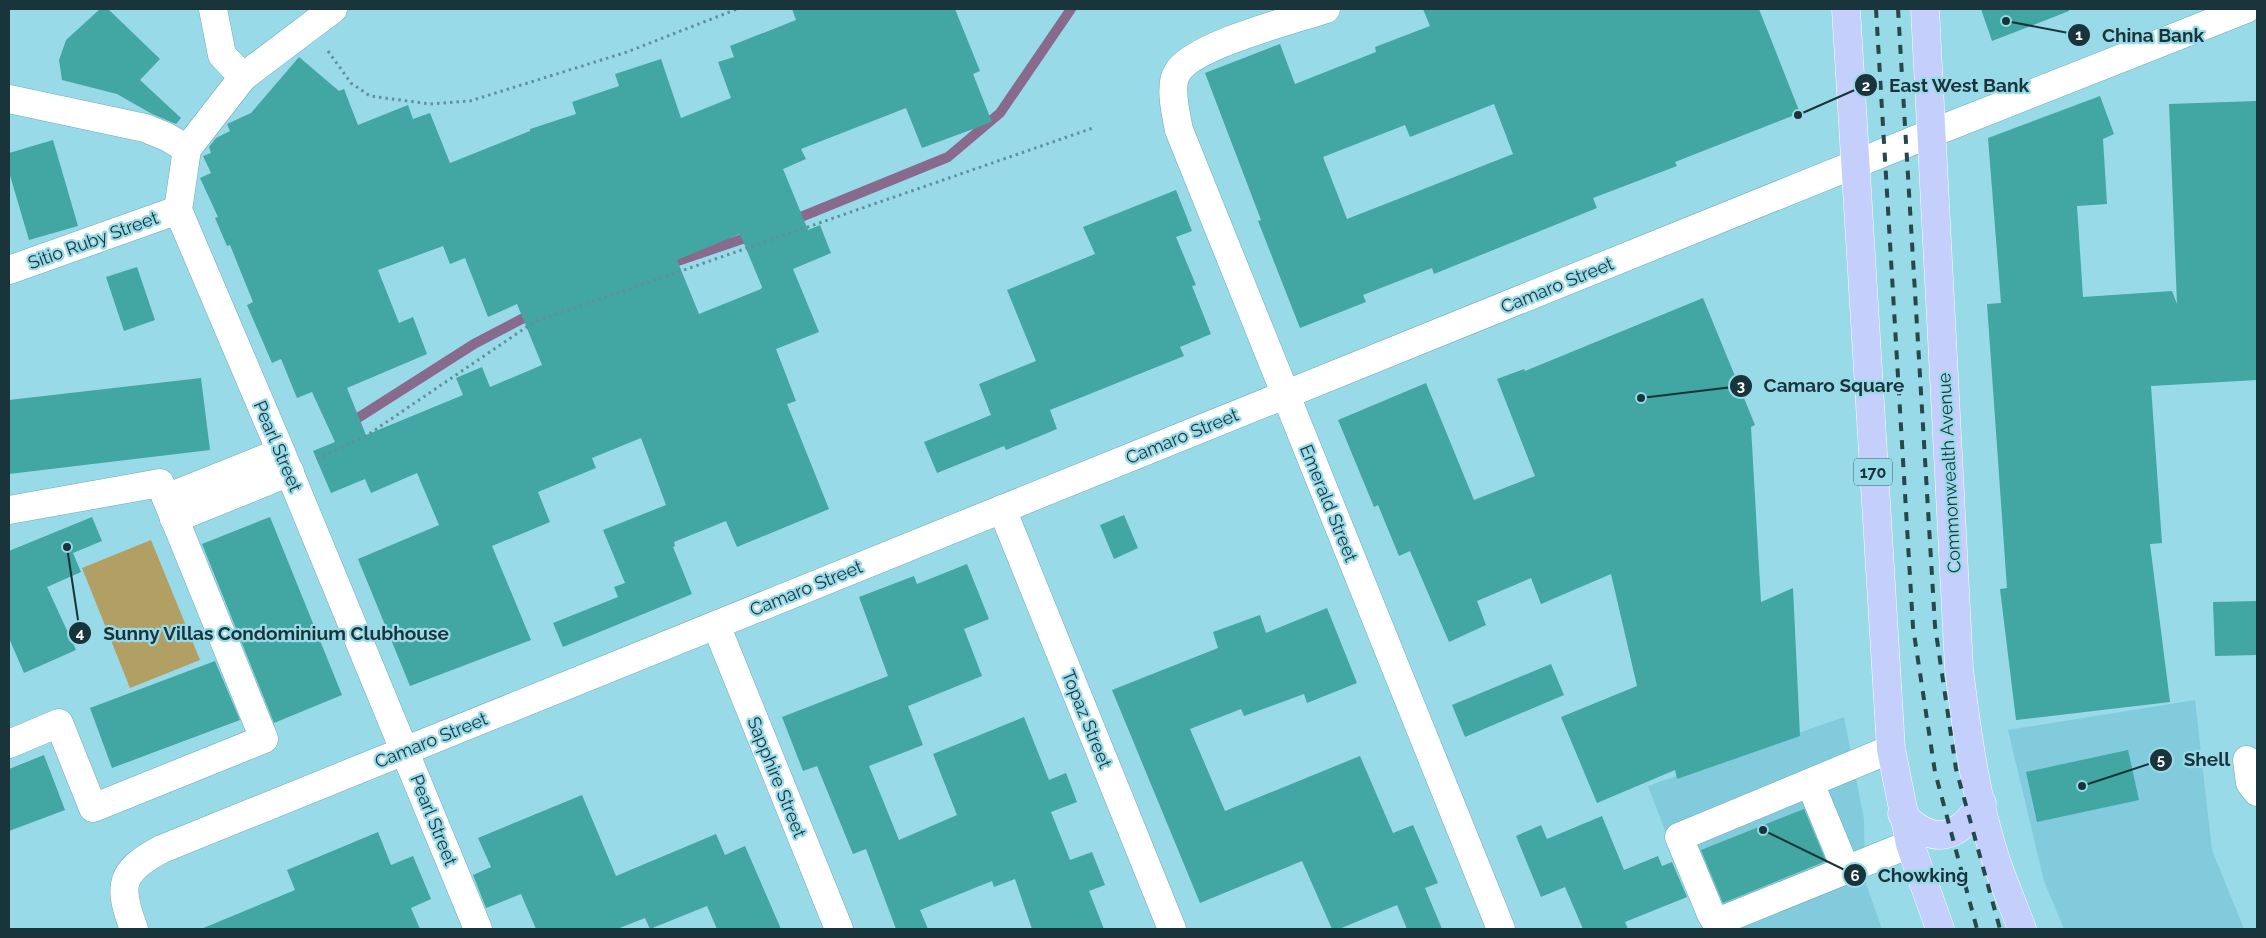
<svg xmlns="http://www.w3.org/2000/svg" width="2266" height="938" font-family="Raleway,sans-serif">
<rect width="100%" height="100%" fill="#99dae8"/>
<!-- built -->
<g fill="#82cbdc">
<path d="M2195 700 2212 850 2244 929H2064L2044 881 2008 730Z"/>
<path d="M1844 717 1864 819 1865 881 1882 929H1702L1648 786Z"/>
</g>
<!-- green -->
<path fill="#b29f63" d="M151 540 200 660 130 688 82 568Z"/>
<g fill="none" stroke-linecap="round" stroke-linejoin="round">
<!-- stream -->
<g stroke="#886a8c" stroke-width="10">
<path d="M791 221 948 157 1000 113 1071 9"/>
<path d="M666 265 754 235"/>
<path d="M350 423 474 344 535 312"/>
</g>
</g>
<!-- building -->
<g fill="#42a6a3" fill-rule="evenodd">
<path d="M100 9H108L160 59 140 80 181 118 176 124 152 114 117 94 62 80 59 60 66 40Z"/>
<path d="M792 9H955L980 71 973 74 992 122 922 148 906 108 801 149 806 159 783 169 808 230 820 225 831 253 793 269 819 332 776 349 796 401 787 404 829 509 737 547 726 521 674 542 675 546 673 547 692 594 563 647 553 623 618 597 614 587 625 583 603 530 666 505 641 438 592 458 596 468 538 492 550 522 492 546 531 640 410 686 358 559 439 525 417 473 371 493 365 479 331 493 313 451 335 442 312 392 297 398 281 359 272 363 247 305 253 302 230 245 227 246 215 218 218 217 200 178 211 173 203 156 211 153 209 147 216 138 230 131 227 124 251 113 299 57 339 91 344 89 358 125 408 105 413 119 430 113 450 163 530 131V129L576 114 572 102 619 86 615 74 661 59 681 118 731 98 718 62 734 57 730 46 796 20ZM740 234 762 287 761 289 699 314 677 260ZM443 246 450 264 465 258 488 317 517 304 542 365 490 387 482 367 456 378 463 395 366 435 347 388 427 354 413 317 399 323 378 270Z"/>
<path d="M1423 9H1759L1800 113 1675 162 1677 166 1593 198 1597 208 1434 274 1432 268 1363 295 1366 302 1300 328 1258 221 1261 220 1205 73 1280 44 1295 84 1376 52 1375 47 1430 26ZM1494 104 1513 154 1347 219 1323 157 1405 125 1410 137Z"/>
<path d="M1981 9H2069V11L1992 41Z"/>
<path d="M2100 96 2114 134 2103 139 2107 204 2077 206 2083 297 2172 291 2177 304 2169 104 2257 101V380L2151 386 2162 543 2150 544 2170 702 2016 720 2000 589 2007 588 1987 304 2001 303 1988 138Z"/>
<path d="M53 140 78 226 29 240 9 172V153Z"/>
<path d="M1176 190 1192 231 1176 237 1196 285 1192 286 1211 334 1180 347 1184 356 1050 410 1057 429 1006 450 1004 446 937 473 924 442 991 415 979 384 1036 361 1007 290 1095 254 1083 227Z"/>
<path d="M137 267 155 320 124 331 106 277Z"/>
<path d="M1703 298 1755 425 1751 427 1761 602 1793 588 1800 736 1677 779 1675 770 1597 803 1561 717 1637 686 1611 574 1541 604 1531 578 1477 601 1486 625 1449 642 1410 551 1399 556 1378 505 1374 507 1338 420 1426 383 1474 500 1535 476 1497 379 1524 369 1525 371Z"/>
<path d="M201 378 210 450 9 474V400Z"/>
<path d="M1124 515 1138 548 1114 559 1100 525Z"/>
<path d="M92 517 102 541 73 553 81 572 47 587 76 650 24 673 9 638V551Z"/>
<path d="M270 517 342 695 274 723 202 544Z"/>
<path d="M967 564 989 619 964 629 982 676 908 706 923 745 869 766 899 840 957 815 933 754 1024 717 1049 780 1066 773 1077 802 1051 812 1070 860 1092 852 1105 885 1089 891 1104 929H1032L1015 879 994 887 992 881 920 910 928 929H896L866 849 853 854 817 766 803 771 782 717 888 676 859 597 914 576 917 584Z"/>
<path d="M2257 601V655L2215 656 2213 602Z"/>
<path d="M1327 608 1357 683 1307 703 1304 694 1244 716 1241 709 1190 729 1225 811 1360 756 1393 833 1413 825 1438 883 1425 888 1442 929H1407L1397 905 1339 929H1332L1302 861 1200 903 1112 690 1218 648 1213 632 1260 615 1266 633Z"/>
<path d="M215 661 240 720 112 768 90 708Z"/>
<path d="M1551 664 1564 695 1465 737 1452 705Z"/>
<path d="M2128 750 2139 800 2037 822 2026 772Z"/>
<path d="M44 755 65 810 9 831V769Z"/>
<path d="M582 795 616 876 716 834 725 855 745 846 781 929H717L707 906 650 929 645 918 617 929H536L521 894 486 908 473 875 491 867 478 838Z"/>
<path d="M1804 809 1826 861 1723 903 1701 850Z"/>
<path d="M1602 816 1624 870 1658 856 1662 866 1672 862 1687 897 1625 922 1628 929H1583L1565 887 1541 897 1516 836 1541 825 1547 839Z"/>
<path d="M378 832 391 865 413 856 431 899 411 908 420 929H201L295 890 287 870Z"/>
</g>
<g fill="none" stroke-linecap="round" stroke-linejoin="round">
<!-- minor casing -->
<g stroke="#6babb8" stroke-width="29">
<g id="minor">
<path d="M213 9 222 55 243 77"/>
<path d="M333 9 243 77 187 149 178 210 281 452 478 929"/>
<path d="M1326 9C1294 20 1192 45 1177 73 1169 86 1176 115 1179 130L1501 929"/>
<path d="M9 99 145 128 167 137 187 149"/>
<path d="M9 270 178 210"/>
<path d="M166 498 281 452"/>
<path d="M1002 509 1172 929"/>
<path d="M9 510 160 483 264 739 93 808 59 723 9 744"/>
<path d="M174 519 290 472"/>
<path d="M716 625 839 929"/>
<path d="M1891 749 1679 837 1711 914 1714 919 1720 921 1910 844"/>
<path d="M2247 760 2250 783 2257 792"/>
<path d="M1810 783 1846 870"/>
<path d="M134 929C117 885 120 871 162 849L1932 133 2246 9"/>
</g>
</g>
<!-- major casing -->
<g stroke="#fff" stroke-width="29">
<g id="major">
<path d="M1846 9 1891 749 1910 844 1940 929"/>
<path d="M1925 9 1959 668C1967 735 1977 808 2000 872 2007 891 2015 910 2022 929"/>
<path d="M1902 814C1934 848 1959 838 1982 803"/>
</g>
</g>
<!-- path -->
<g stroke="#60919b" stroke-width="3" stroke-dasharray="2.5 4" stroke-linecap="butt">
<path d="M328 51 351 83 370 96 430 104 470 101 627 52 737 9"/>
<path d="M317 459 366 436 534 322 1093 128"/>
</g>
<!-- minor -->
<use href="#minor" stroke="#fff" stroke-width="28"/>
<!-- major -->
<use href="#major" stroke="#c4cffb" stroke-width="28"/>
<!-- rail -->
<g stroke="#27464d" stroke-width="4" stroke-dasharray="9 9" stroke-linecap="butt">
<path d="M1876 9 1913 627 1935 772 1977 929"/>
<path d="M1898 9 1935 626 1956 769 2000 929"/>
</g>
</g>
<g text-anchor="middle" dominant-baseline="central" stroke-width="4.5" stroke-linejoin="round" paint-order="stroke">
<!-- shield labels -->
<rect fill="#99dae8" stroke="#3f666e" stroke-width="1" x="1854" y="458.5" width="38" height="27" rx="4"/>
<g font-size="16" font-weight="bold" fill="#19343a">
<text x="1873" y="472">170</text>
</g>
<!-- street labels -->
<g font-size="18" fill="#19343a" stroke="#99dae8">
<text transform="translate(93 240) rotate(-20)">Sitio Ruby Street</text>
<text transform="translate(1557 285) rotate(-22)">Camaro Street</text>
<text transform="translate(1182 436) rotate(-22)">Camaro Street</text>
<text transform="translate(278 446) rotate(67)">Pearl Street</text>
<text transform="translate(1949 473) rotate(-93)">Commonwealth Avenue</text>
<text transform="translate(1329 503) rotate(68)">Emerald Street</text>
<text transform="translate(806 588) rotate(-22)">Camaro Street</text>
<text transform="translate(1087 719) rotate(68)">Topaz Street</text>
<text transform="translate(431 740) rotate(-22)">Camaro Street</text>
<text transform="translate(777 777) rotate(68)">Sapphire Street</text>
<text transform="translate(434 820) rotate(68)">Pearl Street</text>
</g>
</g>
<!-- callouts -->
<path fill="none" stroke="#19343a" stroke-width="2" d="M2006 21L2079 35M1798 115L1866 85M1641 398L1741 386M67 547L80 633M2082 786L2161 760M1763 830L1855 875"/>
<g fill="#19343a" stroke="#99dae8" stroke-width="2">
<circle cx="2006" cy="21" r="5"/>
<circle cx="1798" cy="115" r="5"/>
<circle cx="1641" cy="398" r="5"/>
<circle cx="67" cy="547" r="5"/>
<circle cx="2082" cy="786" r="5"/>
<circle cx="1763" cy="830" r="5"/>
<circle cx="2079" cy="35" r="12"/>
<circle cx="1866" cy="85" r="12"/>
<circle cx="1741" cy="386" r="12"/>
<circle cx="80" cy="633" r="12"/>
<circle cx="2161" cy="760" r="12"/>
<circle cx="1855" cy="875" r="12"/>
</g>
<g font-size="15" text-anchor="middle" font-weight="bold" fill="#fff">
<text x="2079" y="40">1</text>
<text x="1866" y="91">2</text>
<text x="1741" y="391">3</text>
<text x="80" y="638">4</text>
<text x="2161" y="765">5</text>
<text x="1855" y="881">6</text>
</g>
<g font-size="19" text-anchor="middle" font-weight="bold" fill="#19343a" stroke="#99dae8" stroke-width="4.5" stroke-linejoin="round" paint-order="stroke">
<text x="2153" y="42">China Bank</text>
<text x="1959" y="92">East West Bank</text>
<text x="1834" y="392">Camaro Square</text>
<text x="276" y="640">Sunny Villas Condominium Clubhouse</text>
<text x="2207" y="766">Shell</text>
<text x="1923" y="882">Chowking</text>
</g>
<!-- border -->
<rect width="2266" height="938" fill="none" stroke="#19343a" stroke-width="20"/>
</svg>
